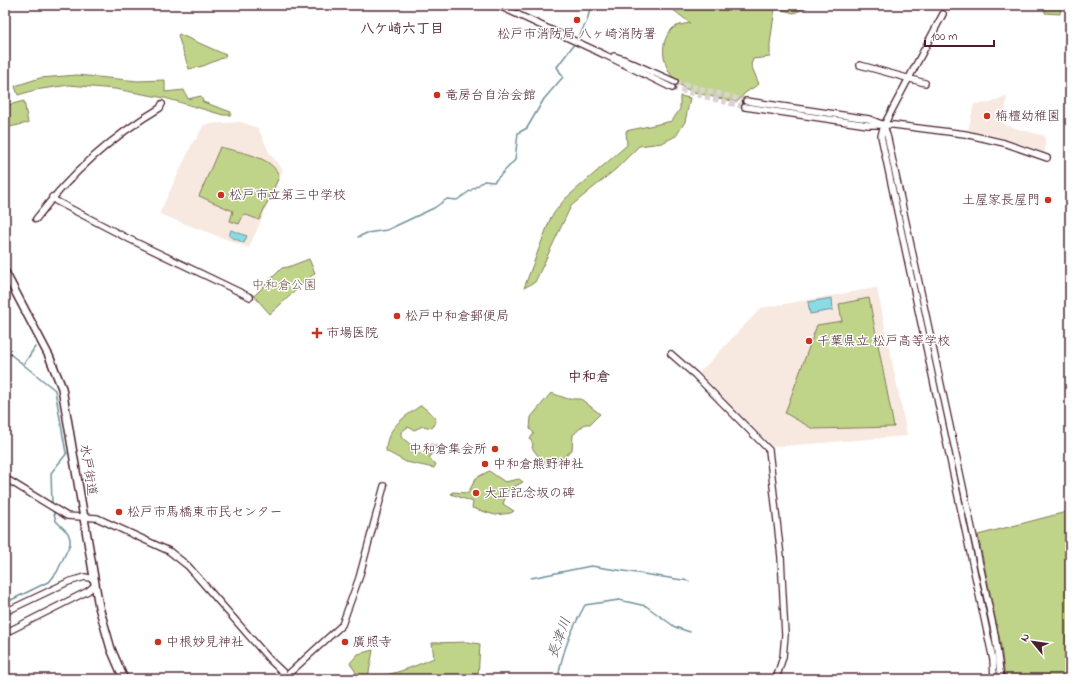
<svg xmlns="http://www.w3.org/2000/svg" width="1075" height="684" font-family="'Indie Flower','Klee One',sans-serif">
<rect width="100%" height="100%" fill="#fff"/>
<filter id="ink" filterUnits="userSpaceOnUse"><feTurbulence type="fractalNoise" baseFrequency=".025" numOctaves="2"/><feDisplacementMap in="SourceGraphic" scale="8" xChannelSelector="R" yChannelSelector="G"/><feConvolveMatrix kernelMatrix="1 2 1 2 8 2 1 2 1" color-interpolation-filters="sRGB"/></filter>
<g filter="url(#ink)">
<!-- built -->
<g fill="#f8e9e0">
<path d="M1007 95 1004 125 1045 136V153L993 135 968 130 974 104 990 103Z"/>
<path d="M241 122 258 128 270 154 283 170 249 248 159 214 194 140H196L203 126 207 124Z"/>
<path d="M875 288H877L907 434 906 436 773 447 699 373 761 308Z"/>
</g>
<!-- green -->
<g fill="#bfd489" stroke="#847a5a">
<path d="M671 5H724L723 7 726 5H809L808 7 794 13 775 8 770 44V57L753 59 751 65 759 84 745 93 737 102C724 99 693 94 683 87 665 76 655 44 673 28 677 25 685 24 690 23L672 9Z"/>
<path d="M1045 5H1061L1060 14 1045 13Z"/>
<path d="M179 34 226 55 225 57 203 66 189 69 178 36Z"/>
<path d="M77 75 138 81 165 80V92L184 90 188 99 201 96 203 102 231 112V115H223L165 98 115 89 69 85 35 90 18 95 15 86 40 78Z"/>
<path d="M680 96 690 98 685 122 676 136 662 143 639 146 616 169 571 206 535 282 524 288 551 217 565 199 627 145 626 131 672 121 680 109Z"/>
<path d="M24 101 28 123 5 128V106Z"/>
<path d="M220 147C238 152 274 156 279 177L259 220 244 214 239 224 230 221 233 211 199 196Z"/>
<path d="M309 259 315 273 270 314 254 296 282 268 288 267Z"/>
<path d="M869 298 894 427 813 429 785 413 817 325 842 321 839 304Z"/>
<path d="M551 393 568 399H581L600 414 590 424H585L573 435 572 450 553 466 547 467 532 448 533 444 530 439 534 433 530 429 531 417Z"/>
<path d="M420 406H422L435 417 436 421 432 428 423 426 414 430 408 427 401 432V437L410 444V450L417 454 423 451 431 444 436 446 429 459 436 464 434 468 406 462 386 451C386 428 403 418 420 406Z"/>
<path d="M489 471 505 482 519 479 523 482 508 490 503 504 514 511 511 513 495 515 472 508 473 502 451 494 452 492 468 493 476 478Z"/>
<path d="M1070 511V679H1005L1001 646 978 535Z"/>
<path d="M467 642 480 644 478 679H360L350 663 358 654 373 650 368 678C391 676 413 667 434 658L432 643Z"/>
</g>
<!-- water -->
<g fill="#8adbe4" stroke="#70909a">
<path d="M231 230 247 236 244 243 229 236Z"/>
<path d="M832 298 833 310 810 314 808 302Z"/>
</g>
<g fill="none" stroke-linecap="round" stroke-linejoin="round">
<!-- stream -->
<g stroke="#70909a" stroke-width="1.5">
<path d="M577 40 587 21 591 5"/>
<path d="M358 237 367 233 387 230 434 208 447 199 457 200 484 181 494 182 515 160 518 133 527 128 544 99 563 77 557 67 575 43"/>
<path d="M5 350 55 390 66 453"/>
<path d="M24 364 35 347"/>
<path d="M52 504 51 473 67 453"/>
<path d="M531 578 591 566 689 581"/>
<path d="M5 603 50 581 57 572 70 544V539L68 533 56 521 53 510"/>
<path d="M558 679C562 651 572 629 585 605L619 600 646 606 675 627 690 632"/>
</g>
<!-- secondary-tunnel -->
<g stroke="#dbd2d5" stroke-width="5.5" stroke-dasharray="5.5 3" stroke-linecap="butt">
<path d="M675 82 746 101"/>
<path d="M672 88 745 107"/>
</g>
<!-- secondary casing -->
<g stroke="#4a1f2b" stroke-width="8">
<g id="secondary">
<path d="M497 5 605 55 672 88"/>
<path d="M943 14 884 125 881 136 993 660 994 679"/>
<path d="M614 56 623 59 675 82"/>
<path d="M860 65 925 83"/>
<path d="M746 101 869 119 884 125 888 139 995 635 1001 679"/>
<path d="M745 107 868 125H894L965 134 1004 143 1047 158"/>
<path d="M52 197 56 201 125 237 250 297"/>
<path d="M36 219C71 173 111 137 160 108L162 104"/>
<path d="M671 354 695 375 769 450 781 557 785 635 783 657 776 679"/>
<path d="M5 478 67 516 97 518 169 551 188 566 270 660 290 679"/>
<path d="M5 612 68 582 85 577 94 579"/>
<path d="M5 633 88 591 95 585"/>
<path d="M283 679 342 625 359 578 384 486"/>
</g>
</g>
<!-- highway casing -->
<g stroke="#4a1f2b" stroke-width="10">
<path id="highway" d="M5 272 49 356 62 388 99 607 111 649 124 679"/>
</g>
<!-- secondary -->
<use href="#secondary" stroke="#fff" stroke-width="5.5"/>
<!-- highway -->
<use href="#highway" stroke="#fff" stroke-width="7"/>
<!-- rail -->
<path stroke="#4a1f2b" stroke-width="1.5" d="M5 670 15 679"/>
</g>
</g>
<!-- markers -->
<g fill="#c8321e" stroke="#fff" stroke-width="1.5">
<circle cx="577" cy="20" r="4"/>
<circle cx="437" cy="95" r="4"/>
<circle cx="987" cy="116" r="4"/>
<circle cx="221" cy="195" r="4"/>
<circle cx="1048" cy="200" r="4"/>
<circle cx="397" cy="316" r="4"/>
<path d="M315 327h4v4h4v4h-4v4h-4v-4h-4v-4h4z"/>
<circle cx="809" cy="341" r="4"/>
<circle cx="495" cy="449" r="4"/>
<circle cx="485" cy="464" r="4"/>
<circle cx="476" cy="493" r="4"/>
<circle cx="119" cy="512" r="4"/>
<circle cx="158" cy="642" r="4"/>
<circle cx="345" cy="642" r="4"/>
</g>
<g text-anchor="middle" dominant-baseline="central" stroke-width="3" stroke-linejoin="round" paint-order="stroke">
<!-- poi labels -->
<g font-size="13" fill="#4a1f2b" stroke="#fff" text-anchor="start">
<text x="577" y="34" text-anchor="middle">松戸市消防局 八ヶ崎消防署</text>
<text x="445" y="95">竜房台自治会館</text>
<text x="995" y="116">栴檀幼稚園</text>
<text x="229" y="195">松戸市立第三中学校</text>
<text x="1040" y="200" text-anchor="end">土屋家長屋門</text>
<text x="405" y="316">松戸中和倉郵便局</text>
<text x="326" y="333">市場医院</text>
<text x="817" y="341">千葉県立 松戸高等学校</text>
<text x="487" y="449" text-anchor="end">中和倉集会所</text>
<text x="493" y="464">中和倉熊野神社</text>
<text x="484" y="493">大正記念坂の碑</text>
<text x="127" y="512">松戸市馬橋東市民センター</text>
<text x="166" y="642">中根妙見神社</text>
<text x="353" y="642">廣照寺</text>
</g>
<!-- park labels -->
<g font-size="13" fill="#6d5547" stroke="#fff">
<text x="284" y="285">中和倉公園</text>
</g>
<!-- street labels -->
<g font-size="13" fill="#4a1f2b" stroke="#fff">
<text transform="translate(88 470) rotate(81)">水戸街道</text>
</g>
<!-- neighbourhood labels -->
<g font-size="14" font-weight="bold" fill="#4a1f2b" stroke="#fff">
<text x="402" y="29">八ケ崎六丁目</text>
<text x="589" y="377">中和倉</text>
</g>
<!-- water labels -->
<g font-size="14" font-style="italic" fill="#5d5762" stroke="#fff">
<text transform="translate(560 638) rotate(-70)">長津川</text>
</g>
</g>
<!-- margin -->
<rect width="1075" height="684" fill="none" stroke="#fff" stroke-width="20"/>
<rect x="10" y="10" width="1055" height="664" fill="none" stroke="#4a1f2b" stroke-width="1.5" filter="url(#ink)"/>
<!-- north arrow -->
<g transform="translate(1033 642) rotate(299)" stroke="#ffffff" stroke-width="3" paint-order="stroke">
<path d="M0-3L7 15L0 10L-7 15Z" fill="#4a1f2b"/>
<text y="-6" font-size="11" font-weight="bold" text-anchor="middle" fill="#4a1f2b">N</text>
</g>
<!-- scale -->
<path d="M925 40v6h69v-6" fill="none" stroke="#4a1f2b" stroke-width="2"/>
<text x="931" y="40" font-size="12" fill="#4a1f2b" stroke="#ffffff" stroke-width="3" paint-order="stroke">100 m</text>
</svg>
